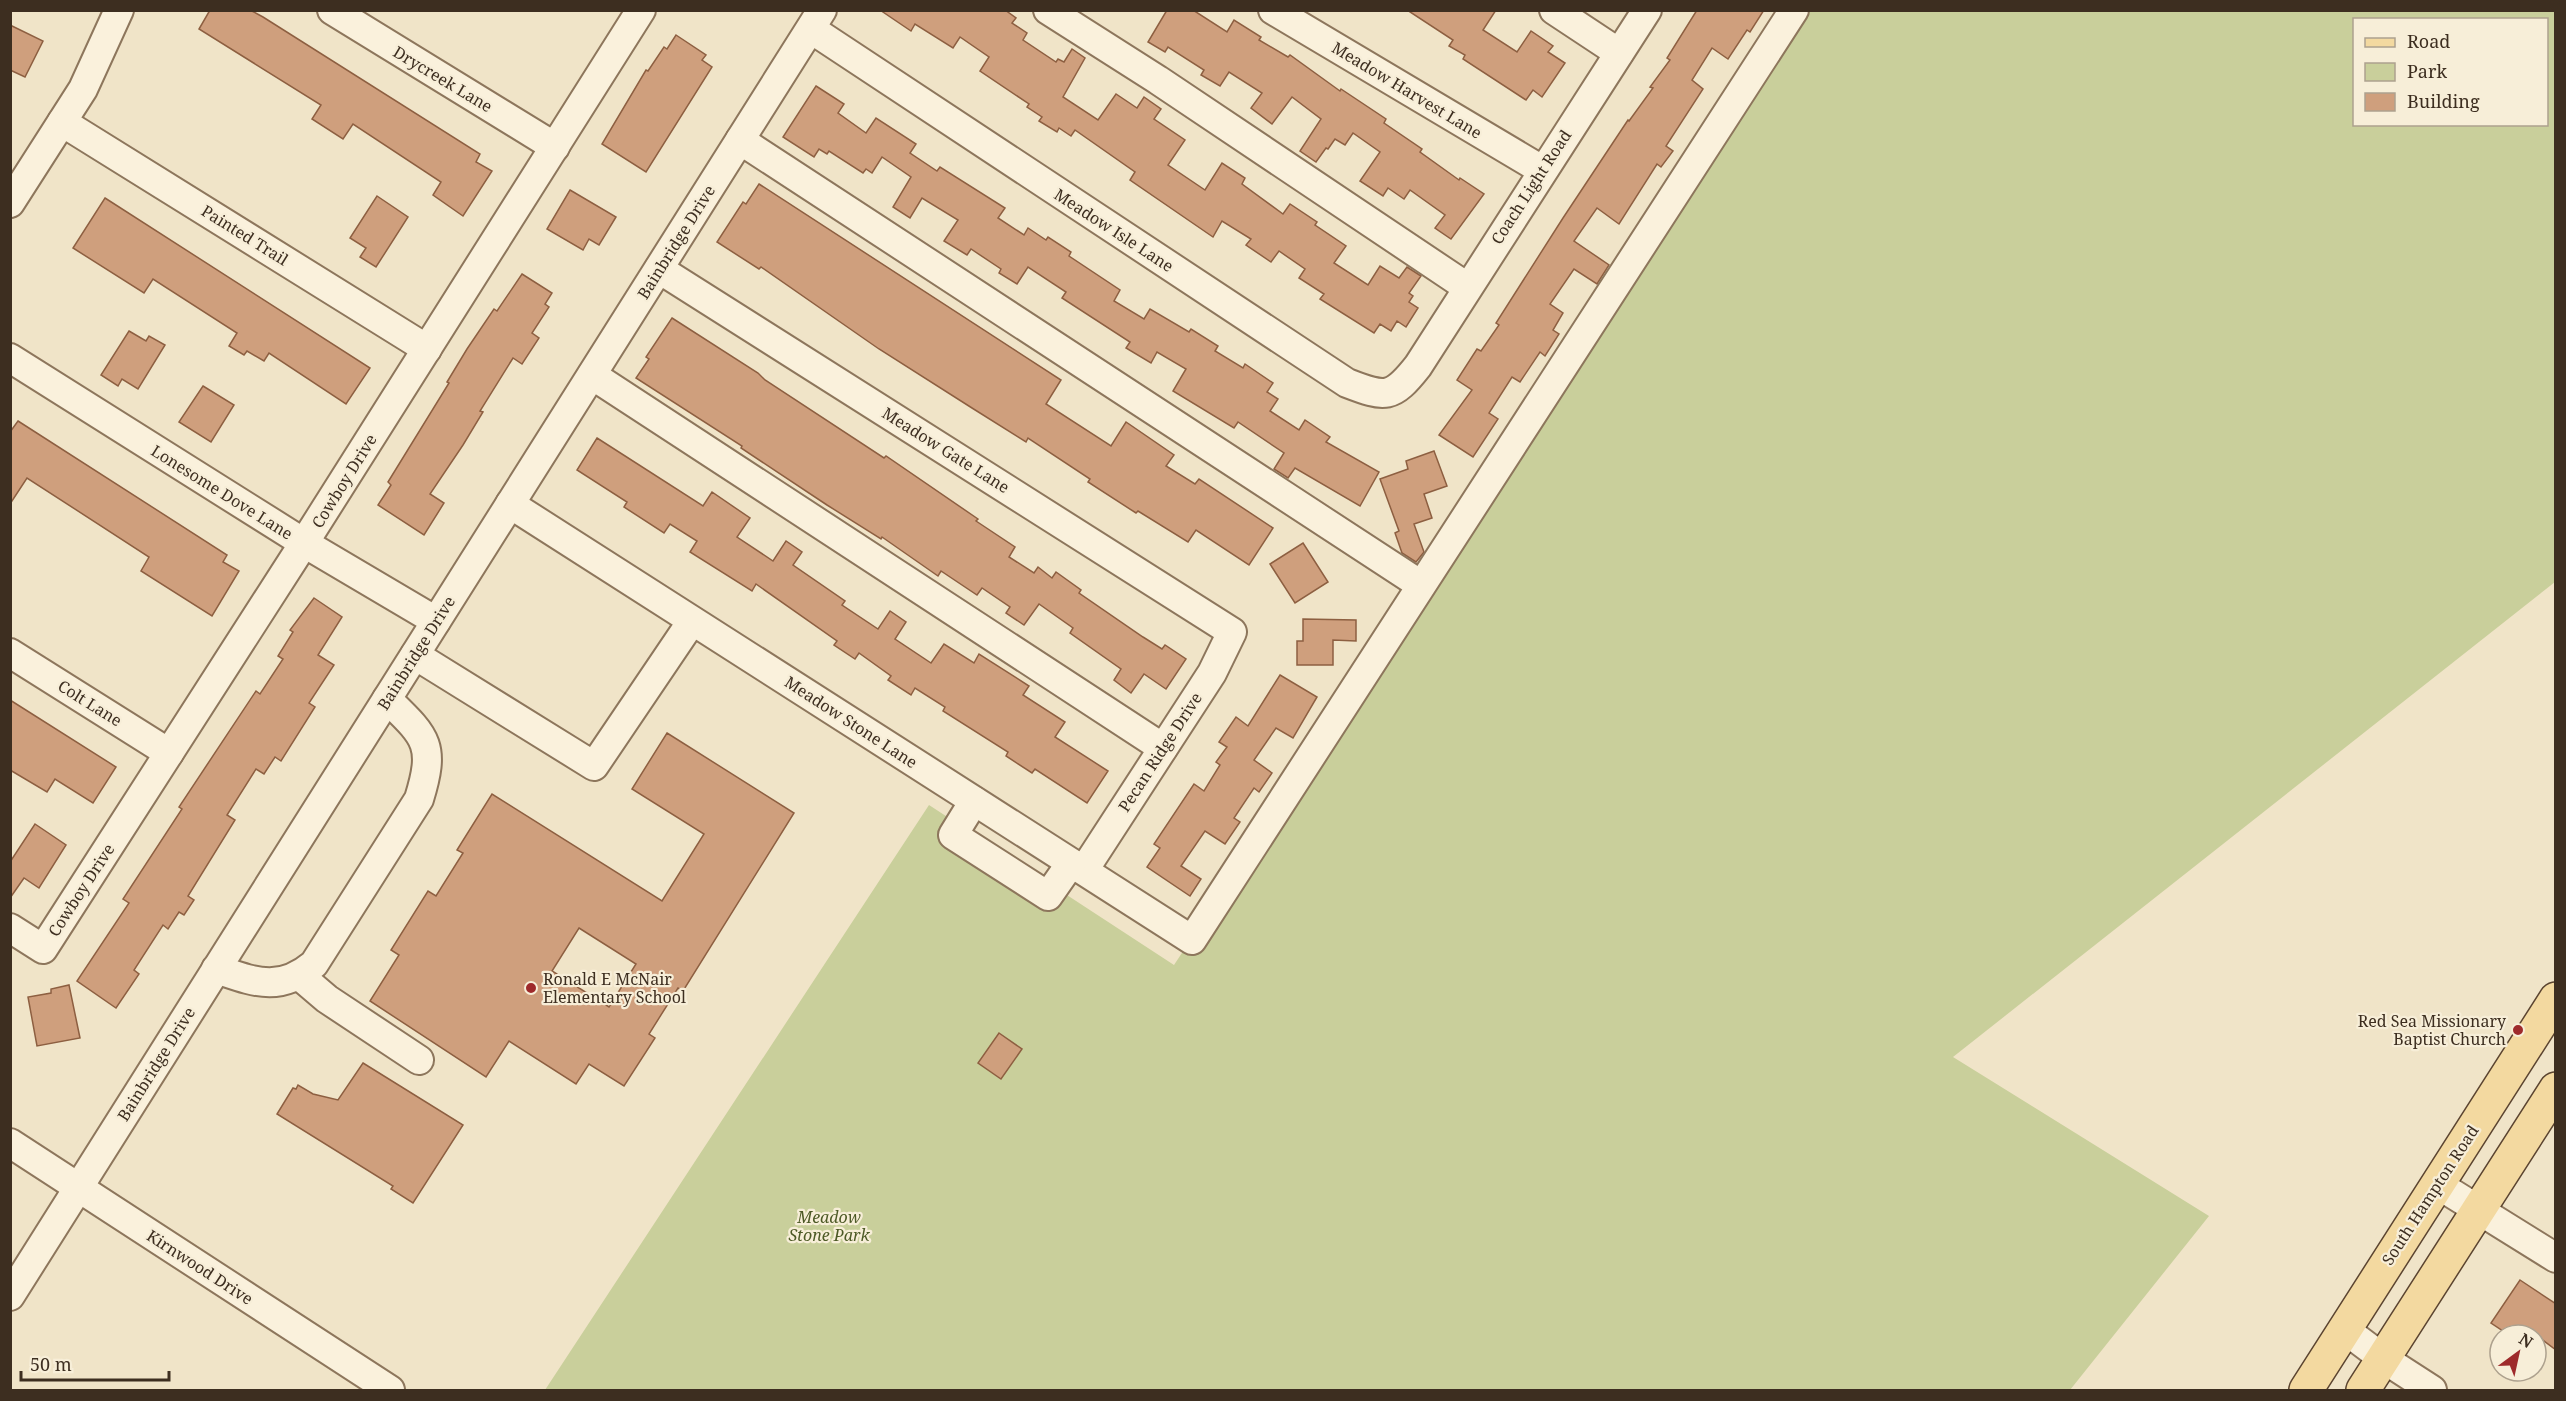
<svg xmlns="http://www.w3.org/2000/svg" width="2566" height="1401" font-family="'Noto Serif',serif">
<rect width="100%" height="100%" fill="#f0e4c8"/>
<!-- green -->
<path fill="#c9cf9b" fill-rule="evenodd" d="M1805 11H2555V582L1953 1057 2209 1216 2070 1390H545L929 805 1174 965ZM2354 20H2546V124H2354Z"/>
<!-- building -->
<g fill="#cf9f7d" stroke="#8d5f41" stroke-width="1.5" fill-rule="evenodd">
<path d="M210 10H250L263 17 480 154 476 162 492 171 463 216 433 195 441 182 353 124 343 139 312 119 321 105 199 29Z"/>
<path d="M880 10H1005L1016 18 1012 23 1027 33 1023 40 1056 62 1058 59 1064 62 1072 49 1085 58 1063 97 1098 120 1116 94 1137 108 1144 97 1161 109 1154 119 1185 140 1168 165 1205 190 1222 163 1245 178 1242 184 1283 214 1290 204 1317 222 1315 225 1346 246 1334 263 1368 285 1380 266 1399 278 1407 267 1421 276 1409 293 1413 296 1409 302 1418 308 1406 327 1397 321 1391 331 1380 324 1374 333 1320 299 1324 294 1299 278 1305 269 1279 251 1271 262 1246 245 1251 239 1222 221 1213 237 1130 180 1135 172 1075 130 1071 136 1059 128 1057 132 1039 121 1042 117 1027 107 1029 104 980 71 989 57 960 37 953 48 915 24 911 31Z"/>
<path d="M1167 10H1193L1227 32 1234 20 1261 37 1259 40 1288 57 1290 55 1340 91 1341 89 1386 119 1384 123 1422 149 1420 152 1459 180 1460 178 1484 194 1451 239 1435 228 1445 215 1410 190 1404 199 1388 188 1383 196 1360 181 1380 152 1353 133 1345 145 1335 139 1328 149 1326 148 1316 162 1300 151 1321 119 1292 97 1272 124 1251 108 1262 93 1229 72 1220 86 1201 75 1204 70 1168 47 1165 52 1148 42Z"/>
<path d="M1407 10H1496L1483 30 1517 52 1531 31 1553 46 1548 52 1565 63 1542 97 1533 90 1526 100 1463 59 1465 55 1449 46 1453 40Z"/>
<path d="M1697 10H1764L1750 32 1747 30 1728 59 1712 48 1692 80 1703 89 1666 146 1673 151 1661 167 1657 164 1619 224 1597 208 1574 241 1609 265 1597 284 1574 269 1550 304 1563 313 1553 330 1559 334 1545 356 1540 352 1520 382 1512 377 1489 413 1498 419 1473 457 1439 435 1472 390 1457 380 1477 349 1481 351 1499 325 1496 323 1563 218 1628 120 1629 121 1653 88 1650 87 1670 60 1667 58Z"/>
<path d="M10 25 43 41 25 77 10 70Z"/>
<path d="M676 35 706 55 702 60 712 67 646 172 602 144 646 70 648 71 664 47 667 49Z"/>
<path d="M816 86 844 104 838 113 866 133 876 118 916 144 910 153 937 171 940 167 1005 208 998 218 1024 235 1028 228 1046 240 1048 237 1071 252 1069 256 1120 290 1114 301 1144 319 1150 309 1189 332 1191 329 1218 346 1215 351 1243 368 1245 364 1273 383 1267 392 1278 399 1270 411 1299 430 1305 420 1330 437 1326 442 1379 472 1360 506 1295 468 1288 478 1274 469 1284 453 1238 422 1234 428 1173 391 1186 369 1157 352 1151 363 1126 348 1130 342 1062 298 1066 292 1028 267 1017 284 999 273 1001 269 971 249 967 255 944 241 958 220 922 198 910 218 893 207 911 177 882 157 872 173 866 169 863 173 829 151 827 154 819 149 814 157 783 137Z"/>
<path d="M759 184 1061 380 1046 404 1111 446 1126 422 1174 455 1166 466 1195 484 1199 479 1273 528 1249 565 1196 530 1188 542 1138 511 1136 513 1088 482 1090 479 1028 438 1026 442 972 408 879 349 761 267 759 269 717 242 743 202 746 204Z"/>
<path d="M570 190 616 217 599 245 589 239 583 250 547 229Z"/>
<path d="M377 196 408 217 376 267 360 257 366 248 350 238Z"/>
<path d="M105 198 370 368 346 404 269 353 264 361 247 351 244 355 229 346 237 333 153 279 144 293 73 248Z"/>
<path d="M522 274 552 293 545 304 549 307 532 333 539 338 522 364 513 358 480 411 483 412 463 445 430 494 444 503 424 535 378 505 391 485 388 482 449 383 447 382 467 349 494 309 497 311Z"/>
<path d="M672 318 758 373 765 380 884 458 886 456 978 519 976 521 1015 547 1009 557 1034 573 1038 567 1052 578 1056 572 1081 590 1079 593 1143 637 1162 649 1165 645 1186 659 1166 689 1144 674 1131 693 1114 680 1121 669 1070 633 1073 628 1039 604 1024 625 1006 613 1010 607 982 588 977 595 941 571 938 576 882 537 881 539 827 505 741 448 742 446 636 378 649 359 646 357Z"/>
<path d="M129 331 146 341 149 336 165 345 138 389 122 379 118 386 101 375Z"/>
<path d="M203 386 234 405 211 442 179 422Z"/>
<path d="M18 421 227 555 223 562 239 571 212 616 141 571 149 557 27 478 10 504V432Z"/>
<path d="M597 438 703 506 712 492 750 518 737 537 773 561 786 541 802 552 793 565 845 601 842 605 878 629 890 611 906 622 895 639 931 663 944 644 974 663 979 654 1029 686 1023 695 1065 722 1055 737 1108 771 1087 803 1035 769 1032 773 1006 756 1008 752 943 711 945 707 915 688 911 695 888 680 891 676 859 653 855 659 834 645 837 641 756 584 752 591 690 552 697 541 670 524 664 533 624 507 627 502 577 470Z"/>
<path d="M1434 451 1447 486 1424 494 1432 518 1414 524 1424 552 1416 562 1402 553 1395 533 1399 531 1380 479 1408 469 1406 461Z"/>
<path d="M1303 543 1328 582 1295 603 1270 564Z"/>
<path d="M314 598 342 617 318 655 334 665 309 703 315 707 281 761 275 757 264 774 256 769 227 815 235 820 188 896 194 900 184 915 179 912 168 929 163 925 134 970 139 974 116 1008 77 981 129 903 123 899 182 809 179 807 256 691 260 694 283 659 278 656 293 632 290 630Z"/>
<path d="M1303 619 1356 620V641L1333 640V665H1297V641H1303Z"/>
<path d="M1280 675 1317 697 1293 738 1276 728 1254 760 1272 773 1259 792 1254 788 1234 818 1240 822 1225 844 1205 831 1181 866 1201 879 1190 896 1147 867 1160 848 1154 844 1194 784 1204 791 1220 765 1216 762 1227 747 1219 742 1236 717 1248 726Z"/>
<path d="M10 700 116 767 93 803 55 779 47 792 10 770Z"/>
<path d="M667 733 794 813 683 991 678 988 649 1034 655 1038 624 1086 589 1064 576 1084 509 1041 486 1077 370 1001 399 955 391 950 428 891 436 896 463 853 457 850 492 794 662 901 704 834 632 789ZM579 928 636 964 609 1007 552 971Z"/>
<path d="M35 824 66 845 39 888 24 878 10 898V862Z"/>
<path d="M69 985 80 1038 37 1046 28 997 51 993V989Z"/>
<path d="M999 1033 1022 1049 1001 1079 978 1063Z"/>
<path d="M363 1063 463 1125 413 1203 391 1189 393 1186 277 1114 293 1088 296 1089 298 1085 313 1094 338 1100Z"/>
<path d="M2520 1280 2556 1304V1350L2536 1335H2509L2491 1323Z"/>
</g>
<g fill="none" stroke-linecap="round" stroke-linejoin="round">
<!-- minor casing -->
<g stroke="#8d765c" stroke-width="32">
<g id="minor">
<path d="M332 10 555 147"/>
<path d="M1048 10 1158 80 1467 287"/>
<path d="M1273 10 1542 170"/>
<path d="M1554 10 1619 53"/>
<path d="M811 29 1347 383C1386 398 1392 399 1418 366L1647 10"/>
<path d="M62 122 427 349"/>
<path d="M740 140 1421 585"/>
<path d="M10 203 83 89 119 10"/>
<path d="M659 269 1232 632 1212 673 1084 870"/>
<path d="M10 358 304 543 436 621"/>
<path d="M592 375 1163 748"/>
<path d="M510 504 1192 940 1794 10"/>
<path d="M10 653 169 753"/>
<path d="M415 655 594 766 692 621"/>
<path d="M974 801 953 835 1048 896 1071 863"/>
<path d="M10 928 43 949 304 543 641 10"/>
<path d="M216 969C255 982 279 993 314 964L419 799C436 744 426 737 387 699"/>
<path d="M300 976 327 999 419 1060"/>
<path d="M10 1143 390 1390"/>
<path d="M2437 1184 2556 1258"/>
<path d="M10 1296 822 10"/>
<path d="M2344 1329 2384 1359 2432 1390"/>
</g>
</g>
<!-- major casing -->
<g stroke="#5b4430" stroke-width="36">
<g id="major">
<path d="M2306 1390 2556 999"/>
<path d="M2363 1390 2556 1089"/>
</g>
</g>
<!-- minor -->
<use href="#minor" stroke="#faf1dc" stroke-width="28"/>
<!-- major -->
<use href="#major" stroke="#f3d9a0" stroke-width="33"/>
</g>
<!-- markers -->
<g fill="#9e2a2b" stroke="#f7eed8" stroke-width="2">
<circle cx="531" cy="988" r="6"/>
<circle cx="2518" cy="1030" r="6"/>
</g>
<g text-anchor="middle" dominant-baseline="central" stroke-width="4.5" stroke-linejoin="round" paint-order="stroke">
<!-- street labels -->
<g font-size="16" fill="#3d2e20" stroke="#f7eed8">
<text transform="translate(443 79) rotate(31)">Drycreek Lane</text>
<text transform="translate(1407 90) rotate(31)">Meadow Harvest Lane</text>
<text transform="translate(1531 187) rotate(-57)">Coach Light Road</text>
<text transform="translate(1114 230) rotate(33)">Meadow Isle Lane</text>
<text transform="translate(245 235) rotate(32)">Painted Trail</text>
<text transform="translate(676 242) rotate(-58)">Bainbridge Drive</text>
<text transform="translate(946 450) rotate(32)">Meadow Gate Lane</text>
<text transform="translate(344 481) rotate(-58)">Cowboy Drive</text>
<text transform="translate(222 492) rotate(32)">Lonesome Dove Lane</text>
<text transform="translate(416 653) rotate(-58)">Bainbridge Drive</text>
<text transform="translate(90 703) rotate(32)">Colt Lane</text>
<text transform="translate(851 722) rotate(33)">Meadow Stone Lane</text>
<text transform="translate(1160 752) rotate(-57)">Pecan Ridge Drive</text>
<text transform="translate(81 890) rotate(-57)">Cowboy Drive</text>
<text transform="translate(156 1064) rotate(-58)">Bainbridge Drive</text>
<text transform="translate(2430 1195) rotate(-57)">South Hampton Road</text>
<text transform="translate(200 1267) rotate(33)">Kirnwood Drive</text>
</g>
<!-- poi labels -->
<g font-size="16" fill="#3d2e20" stroke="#f7eed8" text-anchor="start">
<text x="543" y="979">Ronald E McNair<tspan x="543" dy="18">Elementary School</tspan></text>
<text x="2506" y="1021" text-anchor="end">Red Sea Missionary<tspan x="2506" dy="18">Baptist Church</tspan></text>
</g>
<!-- park labels -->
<g font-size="16" font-style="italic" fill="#4d5a26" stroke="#f7eed8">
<text x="829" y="1217">Meadow<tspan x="829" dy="18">Stone Park</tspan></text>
</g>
</g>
<!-- border -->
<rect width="2566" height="1401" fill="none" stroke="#3d2e20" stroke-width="24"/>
<!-- legend -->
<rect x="2353" y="18" width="195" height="108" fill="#f7eed8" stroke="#ada18e" stroke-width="1.5"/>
<rect x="2365" y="38" width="30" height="9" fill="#f3d9a0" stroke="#ada18e" stroke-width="1.5"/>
<text x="2407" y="48" font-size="18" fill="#3d2e20">Road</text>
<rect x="2365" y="63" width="30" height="18" fill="#c9cf9b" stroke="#ada18e" stroke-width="1.5"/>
<text x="2407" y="78" font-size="18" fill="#3d2e20">Park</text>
<rect x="2365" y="93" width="30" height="18" fill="#cf9f7d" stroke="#ada18e" stroke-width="1.5"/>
<text x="2407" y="108" font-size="18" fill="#3d2e20">Building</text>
<!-- north arrow -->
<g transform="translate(2518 1353) rotate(33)"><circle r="28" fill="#f7eed8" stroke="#ada18e" stroke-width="1.5"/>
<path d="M0-4.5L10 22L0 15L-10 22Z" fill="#9e2a2b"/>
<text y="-9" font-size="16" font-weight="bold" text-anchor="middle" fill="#3d2e20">N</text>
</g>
<!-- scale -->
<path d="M21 1371v9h148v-9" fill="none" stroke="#3d2e20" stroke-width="3"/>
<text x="30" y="1371" font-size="18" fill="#3d2e20" stroke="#f7eed8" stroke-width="4.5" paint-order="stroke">50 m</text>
</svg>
